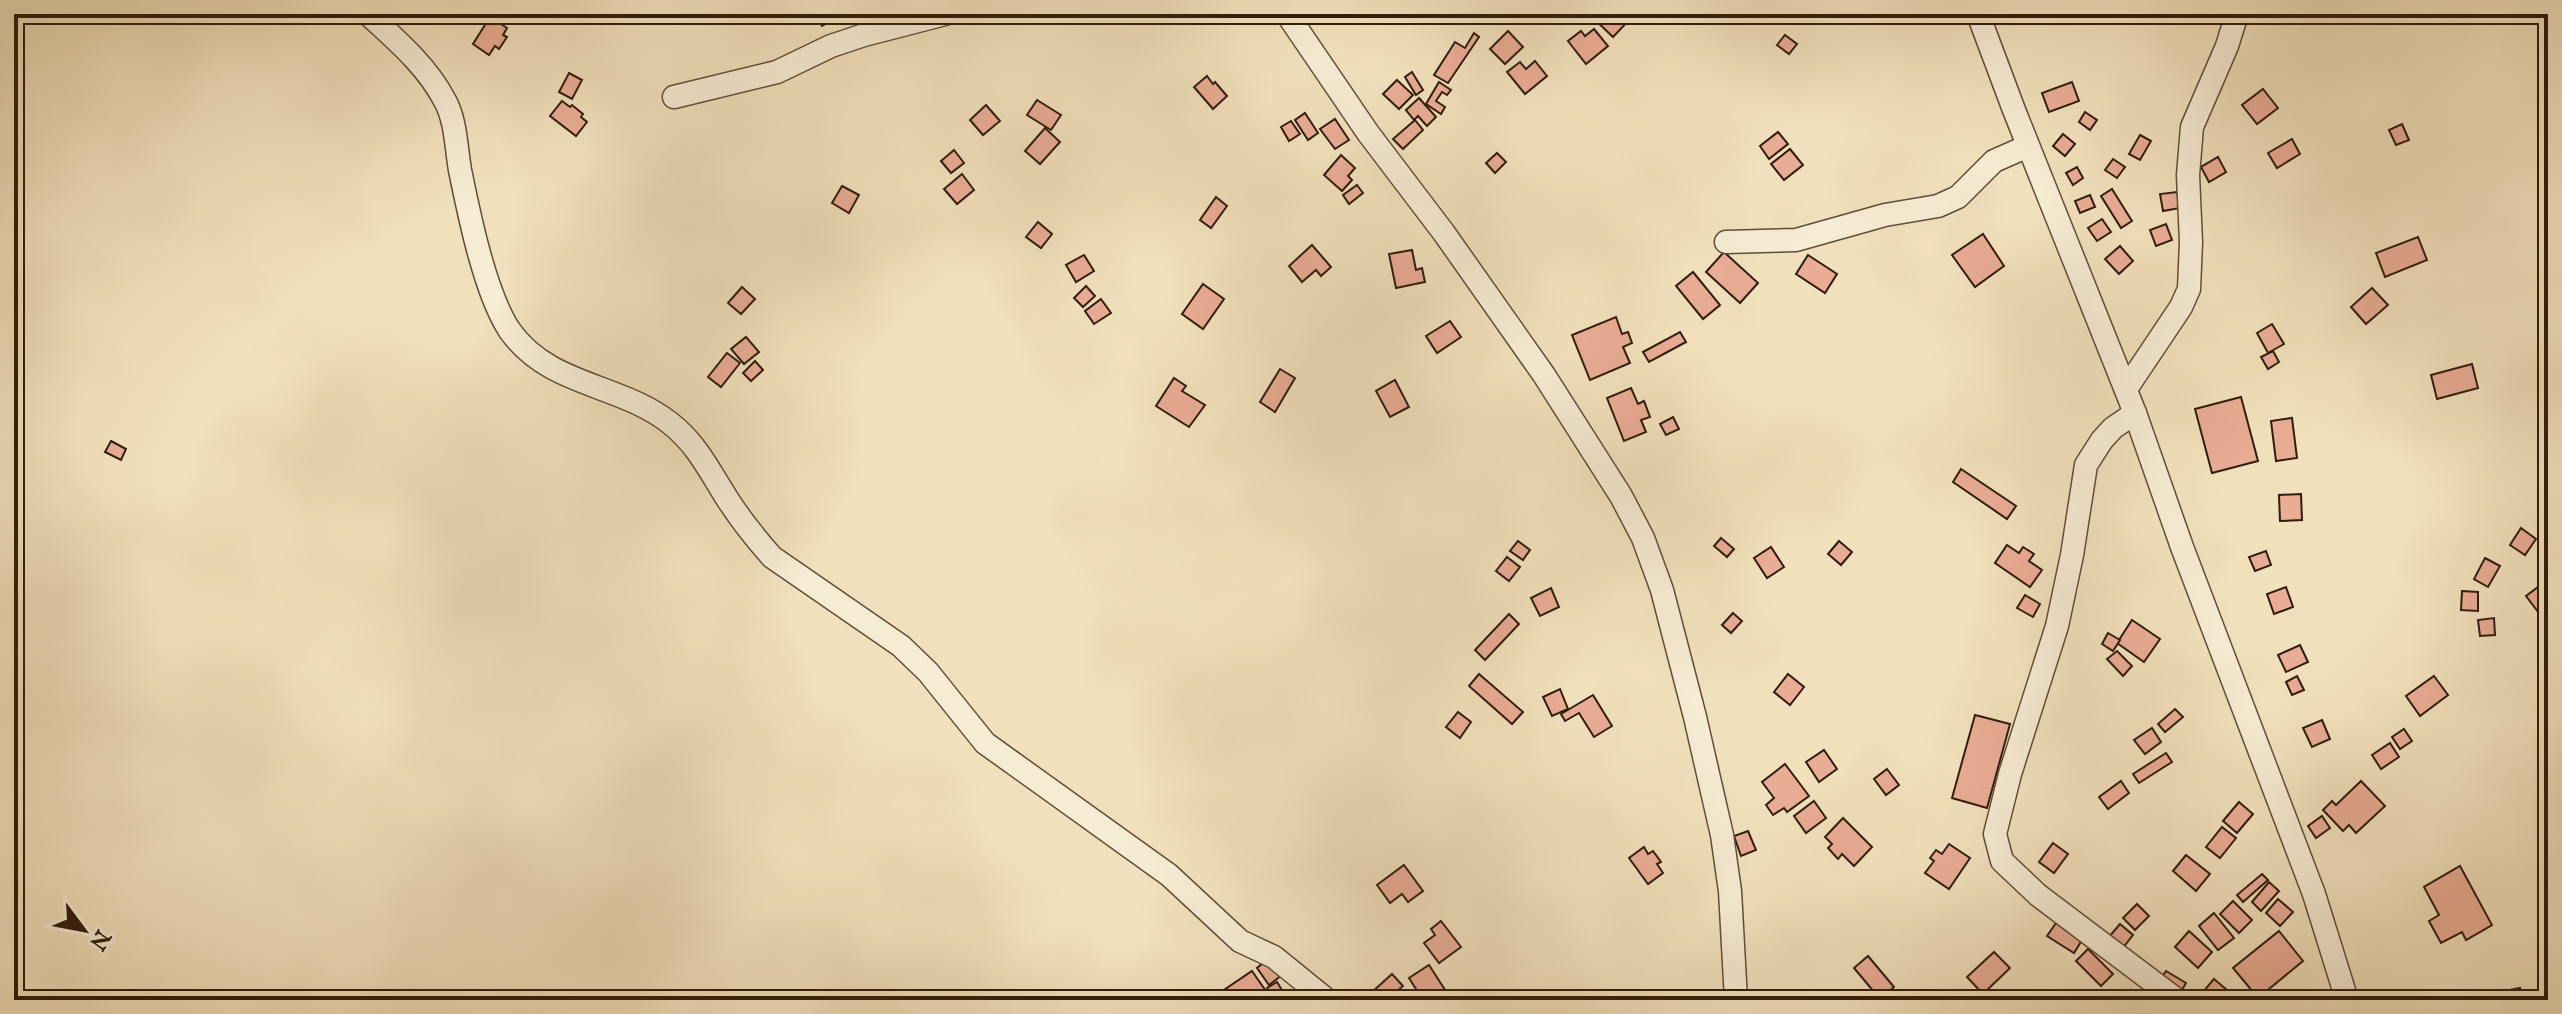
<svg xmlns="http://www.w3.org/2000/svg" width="2562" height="1014" font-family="'IM FELL English',serif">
<rect width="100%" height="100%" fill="#f1e0bc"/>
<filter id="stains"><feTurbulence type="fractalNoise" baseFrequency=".0025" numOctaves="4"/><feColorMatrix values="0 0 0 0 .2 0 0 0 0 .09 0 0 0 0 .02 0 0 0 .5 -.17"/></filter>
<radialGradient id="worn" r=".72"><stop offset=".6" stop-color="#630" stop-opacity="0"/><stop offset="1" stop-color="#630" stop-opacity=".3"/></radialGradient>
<!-- building -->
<g fill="#e9ac95" stroke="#301c0d" stroke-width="2">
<path d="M815 14H843L822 26Z"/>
<path d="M1589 14H1627L1631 18 1613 37Z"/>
<path d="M490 17 507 28 503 35 507 37 499 49 495 46 489 55 473 44Z"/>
<path d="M1594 29 1608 46 1586 64 1568 41 1581 31 1585 36Z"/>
<path d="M1508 31 1523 47 1505 64 1490 49Z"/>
<path d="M1474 33 1479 37 1448 83 1434 75 1455 42 1465 48Z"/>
<path d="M1785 35 1797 44 1789 54 1777 45Z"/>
<path d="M1535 61 1547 76 1525 94 1507 72 1520 62 1526 69Z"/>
<path d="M1412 72 1423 90 1416 95 1405 77Z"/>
<path d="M569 73 582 80 572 99 559 92Z"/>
<path d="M1207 76 1213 84 1215 82 1227 96 1213 109 1194 87Z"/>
<path d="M1397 80 1413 95 1399 109 1383 94Z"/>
<path d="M1439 82 1451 90 1447 95 1442 92 1436 101 1445 107 1441 114 1426 104Z"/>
<path d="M2072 82 2079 101 2049 112 2042 93Z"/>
<path d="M2263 89 2278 108 2257 124 2242 105Z"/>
<path d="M1419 98 1436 117 1427 126 1418 116 1414 120 1406 110Z"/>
<path d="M1037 100 1061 115 1051 130 1027 115Z"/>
<path d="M562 101 570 107 572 105 583 114 581 117 587 122 576 136 550 116Z"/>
<path d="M986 105 1000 121 983 135 970 120Z"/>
<path d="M2085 112 2097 120 2090 130 2079 122Z"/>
<path d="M1305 113 1318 133 1308 140 1295 120Z"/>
<path d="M1335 119 1349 140 1335 149 1320 129Z"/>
<path d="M1415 120 1423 130 1403 149 1393 139Z"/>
<path d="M1291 121 1300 134 1289 141 1281 127Z"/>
<path d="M2402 124 2409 140 2396 145 2389 130Z"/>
<path d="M1045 128 1060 142 1040 164 1025 151Z"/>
<path d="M1778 132 1788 144 1769 159 1760 146Z"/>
<path d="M2063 134 2075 144 2065 156 2053 146Z"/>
<path d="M2140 135 2151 141 2140 160 2129 154Z"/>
<path d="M2292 139 2300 154 2277 168 2268 153Z"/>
<path d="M1790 149 1803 165 1784 180 1771 164Z"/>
<path d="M954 150 964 163 951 173 941 161Z"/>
<path d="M1497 153 1506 162 1495 173 1486 163Z"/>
<path d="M1341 155 1355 168 1348 176 1352 180 1342 191 1324 175Z"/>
<path d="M2218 157 2226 172 2209 182 2201 167Z"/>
<path d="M2113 159 2125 167 2117 178 2105 170Z"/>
<path d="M2077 167 2083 178 2073 185 2066 173Z"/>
<path d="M962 174 974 190 957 204 944 189Z"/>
<path d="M1357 185 1363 193 1349 204 1343 195Z"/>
<path d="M842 186 859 195 849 213 832 203Z"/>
<path d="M2112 189 2132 221 2121 228 2101 196Z"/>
<path d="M2177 192 2180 208 2163 211 2160 194Z"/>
<path d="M2090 195 2095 207 2080 213 2075 201Z"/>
<path d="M1216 197 1227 206 1211 228 1200 220Z"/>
<path d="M2102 219 2111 232 2097 241 2088 228Z"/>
<path d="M1038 222 1052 234 1041 248 1026 237Z"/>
<path d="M2166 224 2172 240 2156 246 2150 230Z"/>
<path d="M1983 234 2004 266 1975 287 1952 255Z"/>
<path d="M2418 237 2427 260 2385 277 2376 253Z"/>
<path d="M1312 245 1331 267 1321 276 1316 270 1302 282 1289 266Z"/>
<path d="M2120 246 2133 261 2119 274 2105 259Z"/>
<path d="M1412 250 1416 270 1422 268 1425 282 1396 288 1389 254Z"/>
<path d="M1724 252 1758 283 1740 303 1706 272Z"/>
<path d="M1084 255 1094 271 1076 282 1066 265Z"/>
<path d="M1808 255 1837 274 1825 293 1796 274Z"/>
<path d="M1693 272 1720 305 1703 319 1676 286Z"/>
<path d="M1203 284 1224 299 1203 329 1182 314Z"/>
<path d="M1086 286 1095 296 1083 307 1074 298Z"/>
<path d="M742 287 755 299 741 314 728 303Z"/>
<path d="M2372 288 2388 305 2366 324 2351 307Z"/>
<path d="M1101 299 1111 313 1094 324 1085 311Z"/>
<path d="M1616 317 1622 334 1628 332 1632 343 1623 347 1630 363 1590 380 1572 335Z"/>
<path d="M1450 321 1461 337 1437 353 1426 336Z"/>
<path d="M2272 324 2284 344 2268 353 2257 333Z"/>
<path d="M1680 332 1686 342 1649 362 1643 352Z"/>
<path d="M746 337 759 352 744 364 731 349Z"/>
<path d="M2273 351 2279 362 2268 369 2261 357Z"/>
<path d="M727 353 740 363 721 387 708 377Z"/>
<path d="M755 361 763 370 751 381 743 373Z"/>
<path d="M2472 364 2478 388 2437 399 2431 375Z"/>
<path d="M1280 369 1295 378 1275 412 1260 402Z"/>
<path d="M1174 378 1186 386 1182 391 1205 405 1189 427 1156 406Z"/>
<path d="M1395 380 1409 407 1390 417 1376 391Z"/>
<path d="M1631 388 1638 404 1644 401 1650 417 1641 420 1646 432 1624 441 1607 398Z"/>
<path d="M2241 397 2258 461 2212 473 2195 409Z"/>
<path d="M1673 417 1679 429 1666 435 1660 424Z"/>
<path d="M2292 418 2297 458 2276 461 2271 421Z"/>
<path d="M111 441 126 449 121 460 105 452Z"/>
<path d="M1961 469 2016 506 2007 519 1953 482Z"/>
<path d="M2301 494 2302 520 2280 521 2279 495Z"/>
<path d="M2521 528 2536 539 2525 555 2510 545Z"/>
<path d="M1721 538 1734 549 1727 557 1714 546Z"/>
<path d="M1518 541 1530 550 1523 560 1510 551Z"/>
<path d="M1839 541 1852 552 1841 565 1828 554Z"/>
<path d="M2007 545 2019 553 2023 547 2034 554 2029 561 2042 570 2030 587 1995 563Z"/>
<path d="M1771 547 1784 567 1767 578 1754 558Z"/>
<path d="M2266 551 2271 565 2255 571 2249 557Z"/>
<path d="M1507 557 1520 567 1509 581 1496 571Z"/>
<path d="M2485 558 2500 566 2488 587 2474 579Z"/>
<path d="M2542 584 2548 592V625L2526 596Z"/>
<path d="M2286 587 2293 607 2274 614 2267 594Z"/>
<path d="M1551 588 1559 607 1540 616 1531 598Z"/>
<path d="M2462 591 2478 592V611L2461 610Z"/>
<path d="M2025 595 2040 604 2033 617 2017 608Z"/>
<path d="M1733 613 1742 621 1731 633 1722 625Z"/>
<path d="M1509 614 1519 624 1485 660 1475 650Z"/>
<path d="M2494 618 2495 635 2480 636 2478 620Z"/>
<path d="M2132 620 2160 639 2144 662 2117 643Z"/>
<path d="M2108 633 2120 640 2113 651 2102 644Z"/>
<path d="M2300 645 2308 662 2286 672 2278 655Z"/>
<path d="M2117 651 2132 666 2123 676 2107 659Z"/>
<path d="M1479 674 1523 712 1512 724 1469 686Z"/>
<path d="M1788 674 1804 687 1790 705 1774 692Z"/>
<path d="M2297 676 2304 690 2292 695 2286 682Z"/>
<path d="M2434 676 2448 695 2420 716 2406 696Z"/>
<path d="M1560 689 1568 709 1552 716 1543 697Z"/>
<path d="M1593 695 1612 726 1594 737 1579 713 1565 721 1561 714Z"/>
<path d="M2175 709 2183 717 2165 732 2158 724Z"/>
<path d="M1458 712 1471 722 1460 738 1446 727Z"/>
<path d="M1975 715 2010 724 1987 808 1952 798Z"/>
<path d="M2322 720 2330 739 2312 747 2303 728Z"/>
<path d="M2152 728 2161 742 2145 754 2134 740Z"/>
<path d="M2404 729 2412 741 2400 749 2392 737Z"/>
<path d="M2390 743 2399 757 2381 769 2372 755Z"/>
<path d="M1824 750 1837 769 1819 782 1806 762Z"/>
<path d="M2166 753 2172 762 2139 783 2133 774Z"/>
<path d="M1785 764 1809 796 1787 812 1784 808 1773 815 1766 805 1774 798 1762 782Z"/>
<path d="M1887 769 1899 785 1886 795 1874 779Z"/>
<path d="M2121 781 2129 793 2108 809 2099 797Z"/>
<path d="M2361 781 2385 806 2356 833 2349 825 2343 831 2323 810 2332 801 2336 805Z"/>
<path d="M1814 801 1826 818 1806 833 1794 816Z"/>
<path d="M2239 802 2253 814 2237 833 2223 821Z"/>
<path d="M2322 816 2330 828 2316 838 2308 826Z"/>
<path d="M1843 818 1872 847 1854 866 1842 854 1838 859 1828 848 1832 844 1825 837Z"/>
<path d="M2222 827 2236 838 2220 858 2206 847Z"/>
<path d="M1748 831 1756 850 1741 856 1734 836Z"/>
<path d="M2053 843 2068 854 2054 873 2039 862Z"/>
<path d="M1949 844 1970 858 1949 889 1925 873 1934 861 1930 858 1936 850 1942 854Z"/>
<path d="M1644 847 1648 854 1653 851 1661 862 1657 864 1663 873 1648 884 1629 858Z"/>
<path d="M2186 855 2210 874 2196 891 2173 871Z"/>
<path d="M1404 865 1423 891 1408 902 1402 894 1390 903 1377 885Z"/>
<path d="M2460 866 2492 925 2466 940 2462 932 2441 943 2429 921 2439 915 2424 887Z"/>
<path d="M2262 874 2268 880 2243 902 2237 895Z"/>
<path d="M2269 882 2279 891 2261 911 2252 902Z"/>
<path d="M2278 899 2293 912 2280 926 2266 913Z"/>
<path d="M2233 901 2252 920 2239 933 2220 914Z"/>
<path d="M2137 904 2149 916 2135 930 2123 918Z"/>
<path d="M2214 913 2234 938 2218 950 2199 926Z"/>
<path d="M1441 921 1461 947 1439 963 1424 943 1435 935 1431 929Z"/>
<path d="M2056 923 2082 940 2074 953 2047 936Z"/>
<path d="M2120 924 2133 935 2122 949 2109 937Z"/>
<path d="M2189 931 2212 952 2198 968 2175 947Z"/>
<path d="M2279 931 2303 961 2258 998 2233 968Z"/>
<path d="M2088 949 2113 974 2101 986 2076 961Z"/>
<path d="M1994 952 2010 968 1983 994 1967 977Z"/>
<path d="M1868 956 1894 987 1880 999 1854 968Z"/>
<path d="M1269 958 1282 975 1269 985 1257 968Z"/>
<path d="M1429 965 1449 996 1443 1000H1423L1409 978Z"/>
<path d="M1252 971 1270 997 1265 1000H1218L1215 996Z"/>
<path d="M2166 971 2186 983 2180 993 2160 980Z"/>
<path d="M1392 974 1403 986 1387 1000H1379L1372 992Z"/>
<path d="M2214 979 2239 1000H2211L2202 993Z"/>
<path d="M1277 982 1285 995 1275 1000 1267 988Z"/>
<path d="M2520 988 2522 1000H2505L2504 991Z"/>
</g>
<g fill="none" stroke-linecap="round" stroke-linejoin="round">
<!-- minor casing -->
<g stroke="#604d39" stroke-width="25">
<g id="minor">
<path d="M368 14C396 40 426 65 444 99 456 119 456 147 460 170 469 214 485 294 510 331 550 387 619 383 670 423 697 444 710 472 728 500 741 520 756 539 772 557L901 646 928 672 985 743 1169 875 1240 941 1274 957 1327 1000"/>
<path d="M1287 14 1368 133 1444 233 1544 375 1621 496 1643 538 1662 590 1695 717 1722 835 1730 891 1736 1000"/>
<path d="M1978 14 2014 110 2135 413 2182 547 2314 894 2347 1000"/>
<path d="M674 97 777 72 831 46 864 35 945 14"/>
<path d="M1726 242 1796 240 1885 215 1938 206 1958 197 1994 161 2028 146"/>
<path d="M2126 389 2181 307 2189 289 2191 242 2188 175 2192 127 2227 46 2237 14"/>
<path d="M2135 413 2113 428 2102 440 2086 465 2072 555 2057 626 2010 774 1995 834 2002 861 2038 895 2177 1000"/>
</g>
</g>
<!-- minor -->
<use href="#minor" stroke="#f6ebd3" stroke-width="22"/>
</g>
<!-- margin -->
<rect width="2562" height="1014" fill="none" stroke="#f1e0bc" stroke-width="48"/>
<rect x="16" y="16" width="2530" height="982" fill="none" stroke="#301c0d" stroke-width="4"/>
<rect x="24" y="24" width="2514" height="966" fill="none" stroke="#301c0d" stroke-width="2"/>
<!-- north arrow -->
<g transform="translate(84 930) rotate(122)" stroke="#f6ebd3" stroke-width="6" paint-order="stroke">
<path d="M0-6L14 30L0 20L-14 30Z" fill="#301c0d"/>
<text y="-12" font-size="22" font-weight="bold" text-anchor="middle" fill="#301c0d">N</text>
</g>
<rect width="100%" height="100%" filter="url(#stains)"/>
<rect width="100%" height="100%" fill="url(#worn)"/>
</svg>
